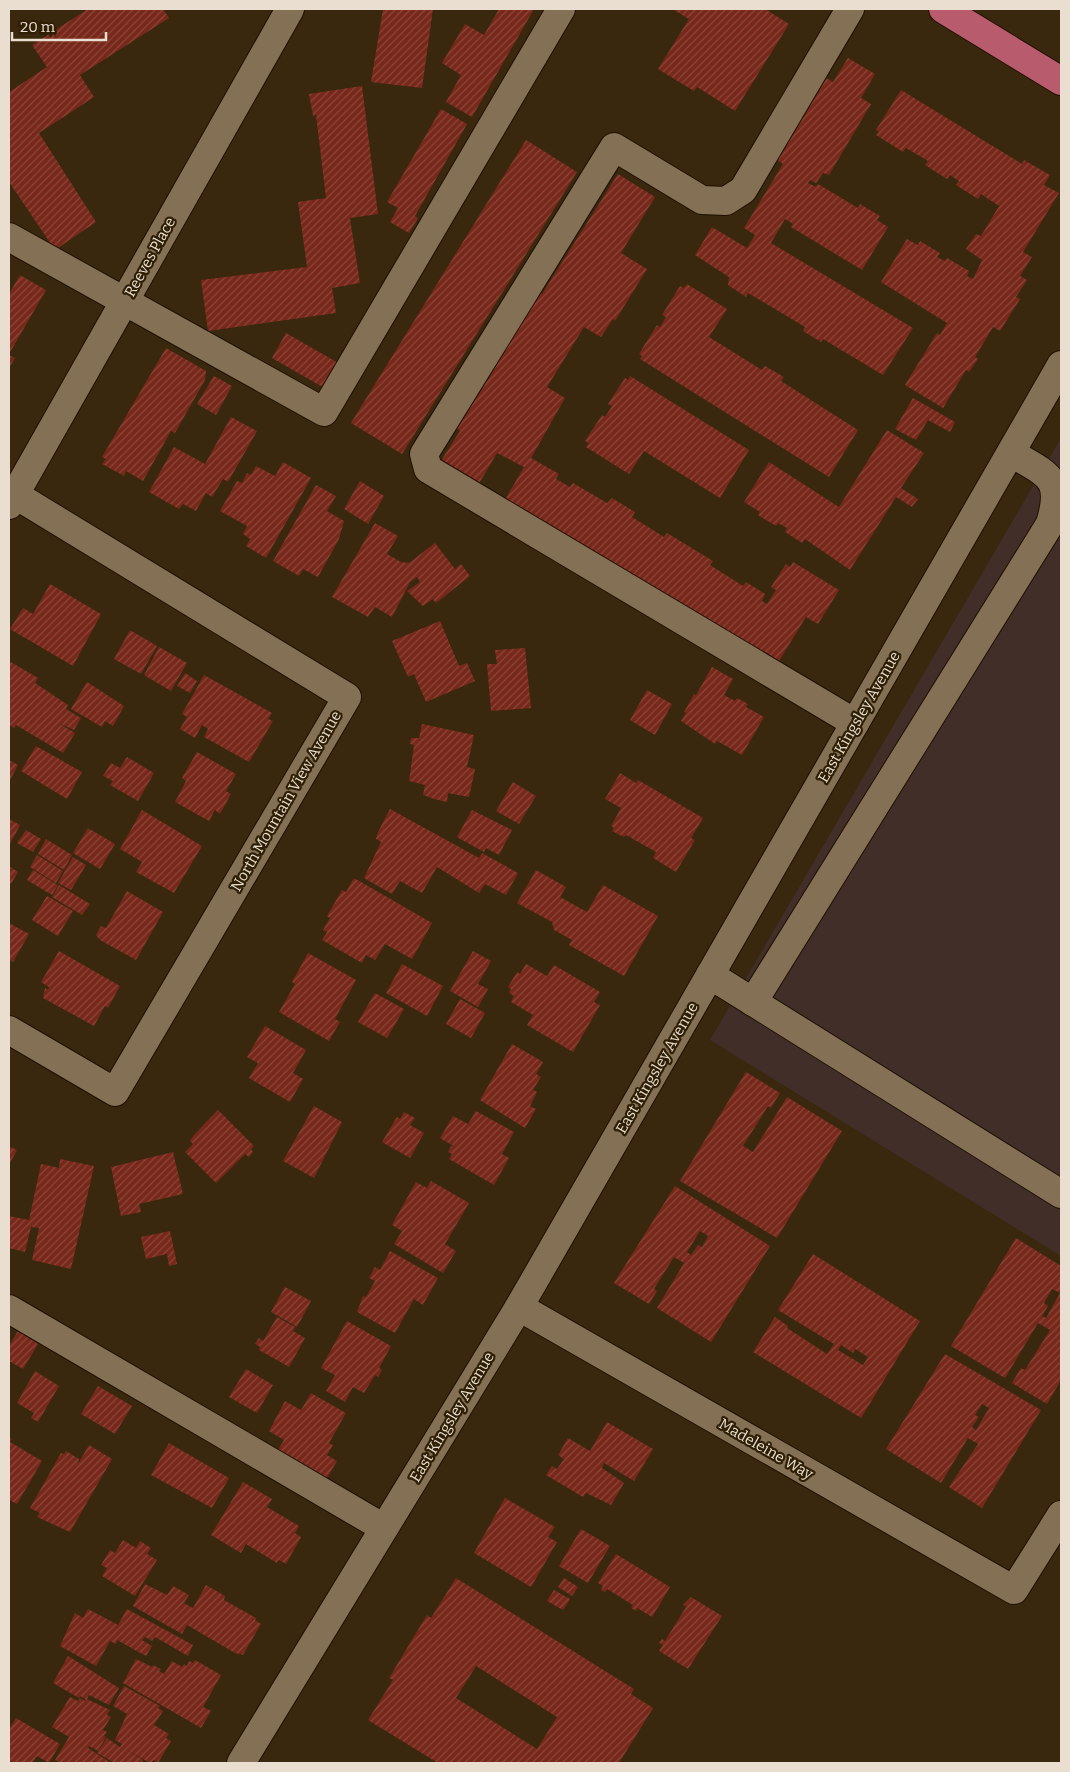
<svg xmlns="http://www.w3.org/2000/svg" width="1070" height="1772" font-family="Bitter,serif">
<defs>
<pattern id="building-hatch" width="6" height="6" patternUnits="userSpaceOnUse" patternTransform="scale(1.25)"><rect width="6" height="6" fill="#77281a"/><path d="M-1 1l2-2M0 6l6-6M5 7l2-2" fill="none" stroke="#8a473a"/></pattern>
</defs>
<rect width="100%" height="100%" fill="#39280d"/>
<!-- education -->
<path fill="#412e28" d="M1061 438V1256L710 1040Z"/>
<!-- building -->
<g fill="url(#building-hatch)" fill-rule="evenodd">
<path d="M88 9H163L169 18 80 75 94 97 39 133 96 222 55 250 9 182V92L47 67 32 45Z"/>
<path d="M383 9H433L422 88 371 82Z"/>
<path d="M499 9H534L472 117 446 102 461 75 442 63 465 24 484 35Z"/>
<path d="M672 9H765L789 24 735 111 697 87 694 91 658 69 689 19Z"/>
<path d="M848 58 875 74 861 98 871 104 829 175 823 173 816 183 810 180 808 183 816 187 818 184 858 208 860 204 880 216 877 220 888 227 862 270 791 227 793 224 785 219 771 243 913 328 883 375 823 339 821 342 803 331 805 327 748 293 746 297 728 285 729 277 695 255 712 227 747 248 755 235 744 228 783 164 777 160 826 78 833 82Z"/>
<path d="M362 86 378 214 350 218 360 283 332 288 336 313 208 331 201 280 307 267 298 202 326 198 316 115 313 116 309 94Z"/>
<path d="M901 90 1022 164 1024 160 1050 175 1044 185 1059 193 1023 252 1032 257 1020 276 1027 280 1016 297 1020 299 1000 331 993 327 975 357 978 359 969 372 966 370 943 408 905 385 937 333 940 335 947 323 881 282 907 239 918 245 920 241 940 253 937 257 945 261 947 258 969 271 967 276 973 279 982 260 966 249 976 234 981 236 999 206 981 194 978 199 956 185 959 181 950 175 947 179 925 165 928 161 906 148 903 152 876 135 879 132 876 130Z"/>
<path d="M441 109 467 124 415 216 418 218 409 233 390 222 398 208 387 202Z"/>
<path d="M526 140 577 172 402 454 351 423Z"/>
<path d="M618 174 655 197 621 253 647 269 615 321 613 319 601 337 584 327 547 387 565 398 531 458 559 474 556 479 570 487 573 483 607 503 612 498 635 512 632 517 664 537 667 533 713 561 710 565 743 586 746 582 765 594 762 601 767 604 776 590 771 587 786 564 790 567 793 562 839 590 818 624 806 617 774 669 503 503 524 467 497 453 477 487 439 464 460 431 457 429 498 363 493 361 536 290 542 294Z"/>
<path d="M20 275 46 290 9 354V294Z"/>
<path d="M687 284 727 309 709 337 762 370 765 366 784 377 781 381 858 430 829 477 640 359 642 356 639 354 657 325 660 327 666 317 662 315 680 286 684 288Z"/>
<path d="M286 333 340 364 326 389 272 358Z"/>
<path d="M166 348 206 371 205 380 175 433 171 431 143 481 126 471 124 476 102 464 106 459 102 457Z"/>
<path d="M9 355 15 358 9 368Z"/>
<path d="M214 376 232 386 216 415 197 404Z"/>
<path d="M630 376 749 450 720 498 644 451 629 474 586 447 589 443 585 441 602 415 605 417 612 406 608 404 625 378 628 380Z"/>
<path d="M913 398 955 422 950 432 928 420 916 440 895 429Z"/>
<path d="M231 417 257 431 228 482 223 479 212 497 206 493 196 511 183 504 179 509 149 492 174 447 205 464Z"/>
<path d="M887 430 924 453 901 488 918 499 912 507 896 497 850 570 805 539 802 543 785 532 787 528 778 523 776 526 758 515 760 512 744 502 769 462 839 507Z"/>
<path d="M283 462 311 478 266 558 246 546 250 539 243 534 247 526 220 511 237 481 242 483 247 473 251 475 256 466 275 476Z"/>
<path d="M360 481 384 496 368 524 344 509Z"/>
<path d="M316 485 336 496 327 511 344 521 339 539 318 577 303 569 299 576 273 561Z"/>
<path d="M375 523 398 536 387 554 401 562 409 563 435 543 455 569 461 564 470 576 436 603 433 599 423 606 407 591 420 582 417 577 410 582 392 617 375 607 368 617 332 597Z"/>
<path d="M50 584 101 614 73 666 10 629 23 608 33 614Z"/>
<path d="M440 621 459 666 467 663 475 681 426 702 414 674 408 677 392 641Z"/>
<path d="M130 630 157 646 141 674 114 659Z"/>
<path d="M159 647 187 663 171 691 144 675Z"/>
<path d="M525 648 531 708 491 711 487 664H497L495 650Z"/>
<path d="M9 661 38 678 35 683 68 705 66 709 81 718 74 730 58 723 75 733 63 753 16 725 14 728 9 725Z"/>
<path d="M712 667 733 679 724 695 735 701 737 698 748 704 746 707 764 717 742 755 717 741 715 744 681 721 686 713 684 712 694 694 696 695Z"/>
<path d="M185 673 197 681 190 693 177 686Z"/>
<path d="M204 675 272 713 268 719 273 721 249 762 204 737 208 729 202 725 195 738 180 729 187 717 182 714Z"/>
<path d="M87 682 124 706 113 726 105 721 102 727 71 709Z"/>
<path d="M647 690 672 704 655 735 630 720Z"/>
<path d="M422 724 474 735 467 767 475 769 469 797 448 793 447 802 434 799 423 795 425 785 409 781 414 745 410 744 411 738H419Z"/>
<path d="M36 746 82 772 67 799 21 771Z"/>
<path d="M197 752 236 774 226 791 231 794 220 814 215 810 209 821 175 802 186 781 182 778Z"/>
<path d="M127 757 154 773 138 801 110 785 113 781 103 776 111 763 120 768Z"/>
<path d="M9 760 18 765 9 782Z"/>
<path d="M620 773 636 783 638 780 703 818 691 838 695 840 676 872 653 858 656 852 626 835 624 837 612 831 614 828 611 826 621 808 605 799Z"/>
<path d="M513 782 536 796 519 824 496 811Z"/>
<path d="M390 809 479 858 482 853 518 873 506 895 485 884 479 893 437 867 422 893 400 881 392 894 364 878 381 842 376 839 378 832Z"/>
<path d="M142 810 202 846 174 893 136 872 142 862 120 849Z"/>
<path d="M472 810 512 830 499 855 486 848 484 852 457 837Z"/>
<path d="M9 819 20 825 9 846Z"/>
<path d="M88 828 115 844 100 869 73 853Z"/>
<path d="M26 830 41 839 33 852 17 843Z"/>
<path d="M46 839 72 855 64 870 38 854Z"/>
<path d="M37 855 63 871 56 883 30 867Z"/>
<path d="M73 857 86 865 71 890 58 883Z"/>
<path d="M9 866 18 872 11 884 9 883Z"/>
<path d="M33 870 58 885 52 895 27 880Z"/>
<path d="M536 870 566 887 560 897 587 912 603 885 658 916 624 976 569 945 572 940 554 930 552 922 517 903Z"/>
<path d="M354 878 432 923 412 959 385 944 375 960 366 955 362 963 322 940 327 932 323 930 330 918 327 916 342 890 346 892Z"/>
<path d="M59 885 90 904 82 915 52 897Z"/>
<path d="M127 891 163 912 136 960 100 940 96 935 101 926 106 928Z"/>
<path d="M47 896 73 911 58 936 32 920Z"/>
<path d="M9 923 29 934 13 962 9 960Z"/>
<path d="M59 951 120 986 108 1008 105 1006 94 1026 43 998 45 988 48 990 49 987 41 982Z"/>
<path d="M473 951 491 961 478 984 488 989 478 1007 450 991Z"/>
<path d="M308 953 356 980 335 1019 340 1022 329 1041 279 1012 295 984 292 982Z"/>
<path d="M402 964 443 986 427 1016 386 993Z"/>
<path d="M526 964 547 976 554 965 600 992 594 1002 600 1005 573 1052 527 1025 533 1015 511 1002 514 996 509 993 511 989 508 987 517 972 520 974Z"/>
<path d="M375 993 404 1009 387 1038 358 1022Z"/>
<path d="M460 999 485 1013 471 1038 446 1024Z"/>
<path d="M265 1026 306 1050 293 1073 303 1079 290 1102 249 1078 258 1063 247 1057Z"/>
<path d="M512 1044 543 1062 536 1074 541 1077 533 1090 537 1092 530 1106 536 1109 525 1128 480 1100Z"/>
<path d="M746 1072 780 1093 771 1108 768 1106 743 1146 753 1152 787 1097 842 1131 777 1238 680 1181Z"/>
<path d="M314 1106 342 1122 314 1178 283 1161Z"/>
<path d="M218 1110 254 1146 251 1149 253 1152 249 1157 245 1154 216 1183 185 1152 193 1144 190 1141 193 1136Z"/>
<path d="M476 1111 514 1132 502 1154 509 1158 494 1185 449 1159 452 1154 448 1152 451 1146 455 1147 440 1138 453 1116 468 1124Z"/>
<path d="M404 1112 415 1118 410 1125 424 1133 410 1158 382 1142 397 1117 400 1119Z"/>
<path d="M9 1146 17 1150 9 1165Z"/>
<path d="M173 1152 183 1194 139 1204 141 1212 121 1216 111 1167Z"/>
<path d="M60 1159 94 1166 71 1269 32 1260 39 1228 31 1227 25 1252 9 1248V1216L29 1220 41 1164 59 1168Z"/>
<path d="M431 1181 469 1203 445 1244 456 1251 443 1273 394 1244 402 1231 392 1225 416 1182 427 1188Z"/>
<path d="M675 1186 770 1246 711 1342 657 1308 684 1263 674 1257 654 1289 657 1291 649 1304 614 1283ZM700 1231 708 1236 702 1247 698 1245 691 1255 687 1252Z"/>
<path d="M170 1231 177 1264 169 1266 167 1254 146 1259 141 1237Z"/>
<path d="M1016 1238 1061 1266V1380L1047 1404 1012 1383 1021 1368 1025 1370 1050 1330 1038 1323 1005 1378 951 1346ZM1052 1289 1060 1293 1046 1318 1042 1316 1048 1306 1044 1303Z"/>
<path d="M390 1251 438 1278 423 1305 414 1299 395 1333 357 1312 363 1296 366 1297 375 1281 369 1278 375 1267 380 1270Z"/>
<path d="M813 1254 920 1321 861 1418 753 1352 775 1317 788 1326 787 1328 827 1354 834 1344 778 1310ZM841 1345 853 1353 855 1349 868 1357 863 1365 838 1350Z"/>
<path d="M285 1287 311 1301 297 1327 271 1312Z"/>
<path d="M277 1317 295 1327 293 1331 305 1338 289 1367 259 1350 260 1347 255 1344 259 1338 263 1341Z"/>
<path d="M347 1321 391 1346 379 1368 382 1370 378 1377 375 1375 364 1393 353 1387 345 1402 326 1391 335 1375 321 1368Z"/>
<path d="M18 1331 38 1344 23 1369 9 1361V1346Z"/>
<path d="M945 1354 1041 1410 982 1508 949 1487 978 1444 968 1438 941 1483 886 1449ZM982 1404 989 1408 976 1430 972 1427 979 1417 975 1415Z"/>
<path d="M246 1369 273 1385 257 1413 229 1397Z"/>
<path d="M35 1371 59 1386 38 1422 31 1418 34 1413 17 1403Z"/>
<path d="M98 1386 132 1406 115 1434 81 1414Z"/>
<path d="M311 1393 346 1413 329 1443 333 1445 327 1455 337 1461 327 1478 278 1450 284 1440 269 1431 285 1401 301 1410Z"/>
<path d="M607 1422 653 1449 634 1481 604 1463 602 1468 624 1483 611 1505 586 1493 583 1497 546 1475 552 1466 557 1469 564 1459 558 1455 568 1438 590 1451Z"/>
<path d="M9 1437 12 1439 10 1442 42 1461 17 1504 9 1500Z"/>
<path d="M169 1443 229 1478 212 1508 151 1475Z"/>
<path d="M89 1445 112 1459 70 1532 37 1517 40 1513 30 1508 61 1453 64 1454 66 1451 79 1459 78 1464Z"/>
<path d="M243 1482 272 1499 267 1507 299 1526 295 1533 301 1537 286 1564 279 1560 277 1563 246 1544 241 1553 211 1535Z"/>
<path d="M505 1498 555 1527 548 1537 557 1542 531 1587 474 1553Z"/>
<path d="M581 1529 610 1546 588 1583 559 1566Z"/>
<path d="M123 1540 136 1548 140 1541 151 1548 147 1554 157 1560 135 1596 102 1576 107 1568 101 1565 110 1550 115 1553Z"/>
<path d="M616 1554 670 1587 652 1617 637 1608 636 1611 631 1608 633 1605 607 1589 605 1592 601 1590 603 1586 598 1583Z"/>
<path d="M456 1578 634 1689 631 1694 653 1708 619 1763H438L368 1720 393 1680 389 1678 427 1615 431 1618ZM476 1666 557 1717 537 1749 456 1698Z"/>
<path d="M564 1578 578 1587 572 1596 558 1587Z"/>
<path d="M145 1584 167 1595 173 1586 189 1595 184 1603 193 1608 206 1585 225 1596 224 1600 256 1618 255 1620 261 1624 243 1655 235 1653 187 1625 182 1634 133 1606Z"/>
<path d="M554 1590 570 1599 563 1610 547 1601Z"/>
<path d="M691 1597 722 1616 688 1669 659 1651 663 1645 659 1643 662 1639 665 1641 686 1607 683 1605Z"/>
<path d="M88 1609 118 1625 127 1609 193 1645 188 1656 155 1637 152 1641 145 1637 142 1640 152 1646 146 1656 117 1640 116 1644 110 1641 96 1666 60 1646 75 1613 83 1618Z"/>
<path d="M68 1656 119 1688 109 1705 89 1695 87 1699 110 1710 107 1715 111 1717 103 1730 107 1732 104 1736 106 1737 98 1751 89 1746 88 1748 111 1763H60L55 1760 69 1737 52 1727 70 1697 78 1701 80 1698 85 1701 86 1700 80 1696 79 1698 53 1683Z"/>
<path d="M136 1659 152 1667 153 1665 161 1669 159 1671 164 1674 172 1661 182 1667 184 1664 187 1666 189 1661 193 1663 195 1660 221 1675 203 1707 211 1711 201 1728 123 1683Z"/>
<path d="M124 1686 160 1706 158 1708 163 1711 154 1725 169 1734 166 1738 171 1741 158 1763 154 1760 150 1763 127 1750 143 1760 142 1763H115L97 1753 107 1738 120 1747 122 1744 115 1740 127 1714 113 1706Z"/>
<path d="M16 1718 60 1744 49 1763 37 1756 32 1763H9V1729Z"/>
</g>
<g fill="none" stroke-linecap="round" stroke-linejoin="round">
<!-- minor casing -->
<g stroke="#1f1000" stroke-width="30">
<g id="minor">
<path d="M850 9 743 190 726 201 702 200 614 147 424 454 428 469 855 723"/>
<path d="M9 237 324 412 561 9"/>
<path d="M9 491 347 697 115 1092 9 1030"/>
<path d="M9 505 290 9"/>
<path d="M710 975 1061 1194"/>
<path d="M753 1002 1050 524C1064 477 1048 475 1011 453"/>
<path d="M519 1307 1014 1590 1061 1515"/>
<path d="M9 1309 384 1528"/>
<path d="M241 1763 519 1307 1061 365"/>
</g>
</g>
<!-- major casing -->
<g stroke="#1f1000" stroke-width="30">
<path id="major" d="M943 9 1061 81"/>
</g>
<!-- minor -->
<use href="#minor" stroke="#847155" stroke-width="28"/>
<!-- major -->
<use href="#major" stroke="#b85b6c" stroke-width="28"/>
</g>
<g text-anchor="middle" dominant-baseline="central" stroke-width="4.5" stroke-linejoin="round" paint-order="stroke">
<!-- street labels -->
<g font-size="15" fill="#e9decf" stroke="#2e1f04">
<text transform="translate(150 257) rotate(-61)">Reeves Place</text>
<text transform="translate(859 717) rotate(-60)">East Kingsley Avenue</text>
<text transform="translate(286 801) rotate(-60)">North Mountain View Avenue</text>
<text transform="translate(657 1068) rotate(-60)">East Kingsley Avenue</text>
<text transform="translate(452 1417) rotate(-59)">East Kingsley Avenue</text>
<text transform="translate(766 1449) rotate(30)">Madeleine Way</text>
</g>
</g>
<!-- border -->
<rect width="1070" height="1772" fill="none" stroke="#e9decf" stroke-width="20"/>
<!-- scale -->
<path d="M12 32v8h94v-8" fill="none" stroke="#e9decf" stroke-width="2.5"/>
<text x="20" y="32" font-size="15" fill="#e9decf" stroke="#2e1f04" stroke-width="4" paint-order="stroke">20 m</text>
</svg>
